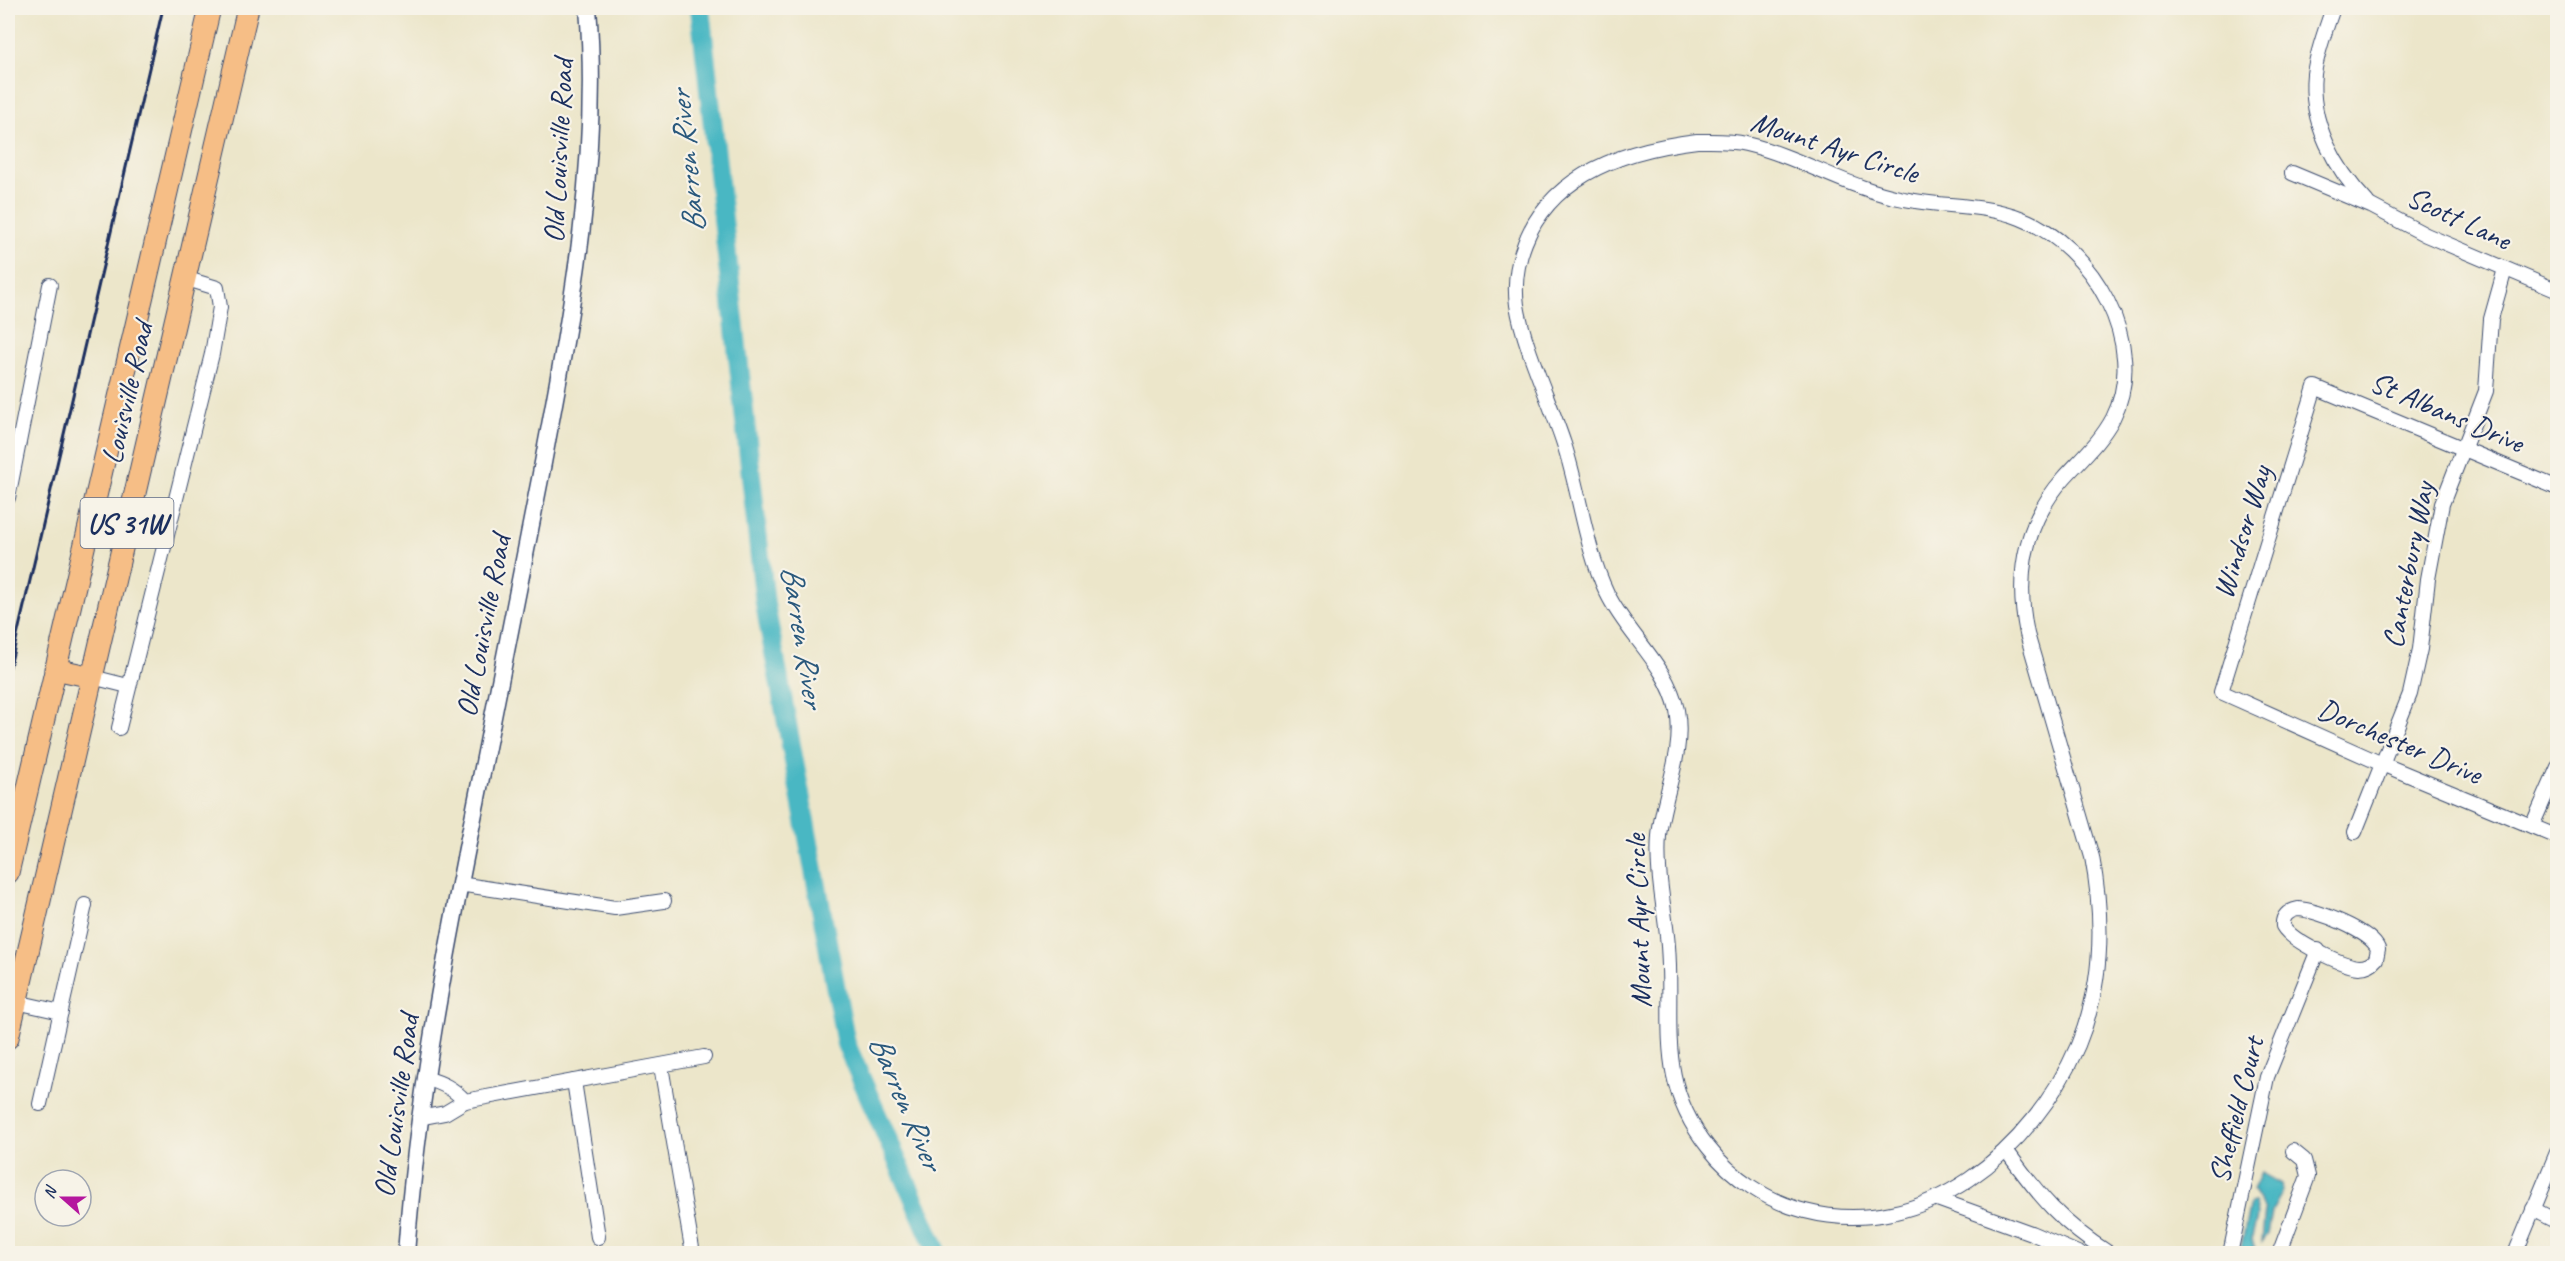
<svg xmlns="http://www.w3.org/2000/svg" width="2565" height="1261" font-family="Caveat,sans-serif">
<rect width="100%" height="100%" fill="#f7f3e8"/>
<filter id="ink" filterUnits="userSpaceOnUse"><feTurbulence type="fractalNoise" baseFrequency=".0167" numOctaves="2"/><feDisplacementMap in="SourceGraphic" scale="12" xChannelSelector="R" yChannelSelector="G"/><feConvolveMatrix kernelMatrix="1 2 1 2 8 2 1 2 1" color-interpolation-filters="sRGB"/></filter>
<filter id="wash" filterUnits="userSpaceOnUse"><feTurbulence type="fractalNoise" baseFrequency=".008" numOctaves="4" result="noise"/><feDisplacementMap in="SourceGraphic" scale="24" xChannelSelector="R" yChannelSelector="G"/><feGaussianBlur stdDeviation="1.35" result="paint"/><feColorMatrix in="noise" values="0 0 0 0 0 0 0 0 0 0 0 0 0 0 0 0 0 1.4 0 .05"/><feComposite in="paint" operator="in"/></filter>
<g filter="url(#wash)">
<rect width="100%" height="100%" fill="#ece6ca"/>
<!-- water -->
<g fill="#49b7c3" stroke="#327390" stroke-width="1.5">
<path d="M2261 1173 2281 1184 2283 1191 2272 1211 2268 1234 2262 1242 2265 1210 2253 1190Z"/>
<path d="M2250 1203H2254C2261 1220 2253 1224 2252 1238 2252 1243 2255 1249 2256 1253H2240Z"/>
</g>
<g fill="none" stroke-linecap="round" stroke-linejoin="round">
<!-- river -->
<path stroke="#49b7c3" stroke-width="20" d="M700 8 765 604 846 1044 938 1254"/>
</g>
</g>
<g filter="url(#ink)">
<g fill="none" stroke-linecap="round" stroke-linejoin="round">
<!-- minor casing -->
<g stroke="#3a4a6e" stroke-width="16">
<g id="minor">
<path d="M2333 8C2326 29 2317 51 2314 74 2309 122 2335 169 2367 202"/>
<path d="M1697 141C1713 141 1730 140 1746 144 1801 157 1849 189 1904 199 1942 207 1984 204 2020 218 2092 245 2150 345 2113 418 2101 441 2081 459 2064 478 2024 523 2015 576 2027 634L2092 857C2104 920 2103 985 2078 1045 2033 1150 1925 1242 1805 1211 1767 1201 1732 1178 1708 1147 1655 1080 1674 1022 1668 946 1665 909 1656 873 1659 836 1663 794 1685 753 1677 710 1667 664 1627 635 1607 593 1585 547 1580 493 1564 444 1550 401 1524 348 1517 305 1514 284 1517 263 1525 243 1552 173 1629 149 1697 141Z"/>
<path d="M2292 173 2371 206 2426 235 2558 291"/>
<path d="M2558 488 2315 387 2221 692 2382 764 2558 837"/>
<path d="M8 498 50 285"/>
<path d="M92 677 128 686"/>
<path d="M119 728 212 354 220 307 217 288 184 278"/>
<path d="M2532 826 2558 767"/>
<path d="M2355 832 2410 694 2420 649 2428 579 2442 504 2486 391 2491 319 2505 269"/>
<path d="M459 884 615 908 664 901"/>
<path d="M2298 909C2317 910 2371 931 2378 949L2376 959C2372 964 2367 967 2359 967 2343 966 2291 941 2283 926 2282 916 2288 911 2298 909Z"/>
<path d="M16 1002 61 1012"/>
<path d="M661 1066 693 1254"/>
<path d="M425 1078C442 1083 453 1088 465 1101L704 1057"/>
<path d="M574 1081 598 1237"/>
<path d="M40 1104 85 905"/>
<path d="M419 1118 445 1113 465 1101"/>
<path d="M2006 1150C2039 1196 2061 1223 2110 1254"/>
<path d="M1937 1199 2031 1233 2080 1254"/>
<path d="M2533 1209 2558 1222"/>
<path d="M2230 1254 2267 1077 2318 950"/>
<path d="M2279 1254 2308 1176 2304 1160 2293 1151"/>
<path d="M2515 1254 2558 1150"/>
</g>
</g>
<!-- tertiary casing -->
<g stroke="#3a4a6e" stroke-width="19">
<path id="tertiary" d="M406 1254C417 1101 446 952 476 803 498 695 519 587 540 479 569 323 601 167 588 8"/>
</g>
<!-- primary casing -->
<g stroke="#3a4a6e" stroke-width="23">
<g id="primary">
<path d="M55 669 92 677"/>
<path d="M8 873 210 8"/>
<path d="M8 1038 248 8"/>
</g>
</g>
<!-- minor -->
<use href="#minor" stroke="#fff" stroke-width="14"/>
<!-- tertiary -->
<use href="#tertiary" stroke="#fff" stroke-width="16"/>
<!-- primary -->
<use href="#primary" stroke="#f6be86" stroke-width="21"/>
<!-- rail -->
<path stroke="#1b2f5e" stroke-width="3" d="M8 675 163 8"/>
</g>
</g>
<g text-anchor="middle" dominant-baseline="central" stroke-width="4.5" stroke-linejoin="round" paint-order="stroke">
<!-- shield labels -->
<rect fill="#f7f3e8" stroke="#5d6a87" stroke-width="1.5" x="80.5" y="498" width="93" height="50" rx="4.5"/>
<g font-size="28" font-weight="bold" fill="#1b2f5e">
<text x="127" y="523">US 31W</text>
</g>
<!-- street labels -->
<g font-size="30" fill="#1b2f5e" stroke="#f7f3e8">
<text transform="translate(1835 147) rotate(18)">Mount Ayr Circle</text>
<text transform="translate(558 151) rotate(-87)">Old Louisville Road</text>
<text transform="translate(2459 218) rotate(25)">Scott Lane</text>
<text transform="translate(127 393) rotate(-77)">Louisville Road</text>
<text transform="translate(2447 412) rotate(23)">St Albans Drive</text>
<text transform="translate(2242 532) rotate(-73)">Windsor Way</text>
<text transform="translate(2408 565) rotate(-79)">Canterbury Way</text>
<text transform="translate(483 626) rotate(-79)">Old Louisville Road</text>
<text transform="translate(2400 741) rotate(23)">Dorchester Drive</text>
<text transform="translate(1638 921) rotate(-92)">Mount Ayr Circle</text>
<text transform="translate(396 1106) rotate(-82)">Old Louisville Road</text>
<text transform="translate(2236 1110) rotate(-76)">Sheffield Court</text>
</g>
<!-- water labels -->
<g font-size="32" font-style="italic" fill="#29587c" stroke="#f7f3e8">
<text transform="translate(687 162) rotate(-96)">Barren River</text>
<text transform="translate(803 636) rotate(81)">Barren River</text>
<text transform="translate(906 1102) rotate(67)">Barren River</text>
</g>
</g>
<!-- margin -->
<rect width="2565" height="1261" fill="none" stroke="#f7f3e8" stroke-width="30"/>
<!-- north arrow -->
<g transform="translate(63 1198) rotate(291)"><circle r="28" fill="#f7f3e8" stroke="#9fa5b1" stroke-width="1.5"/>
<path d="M0-4.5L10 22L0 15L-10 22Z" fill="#b5179e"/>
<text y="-9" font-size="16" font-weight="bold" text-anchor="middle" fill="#1b2f5e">N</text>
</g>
</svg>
